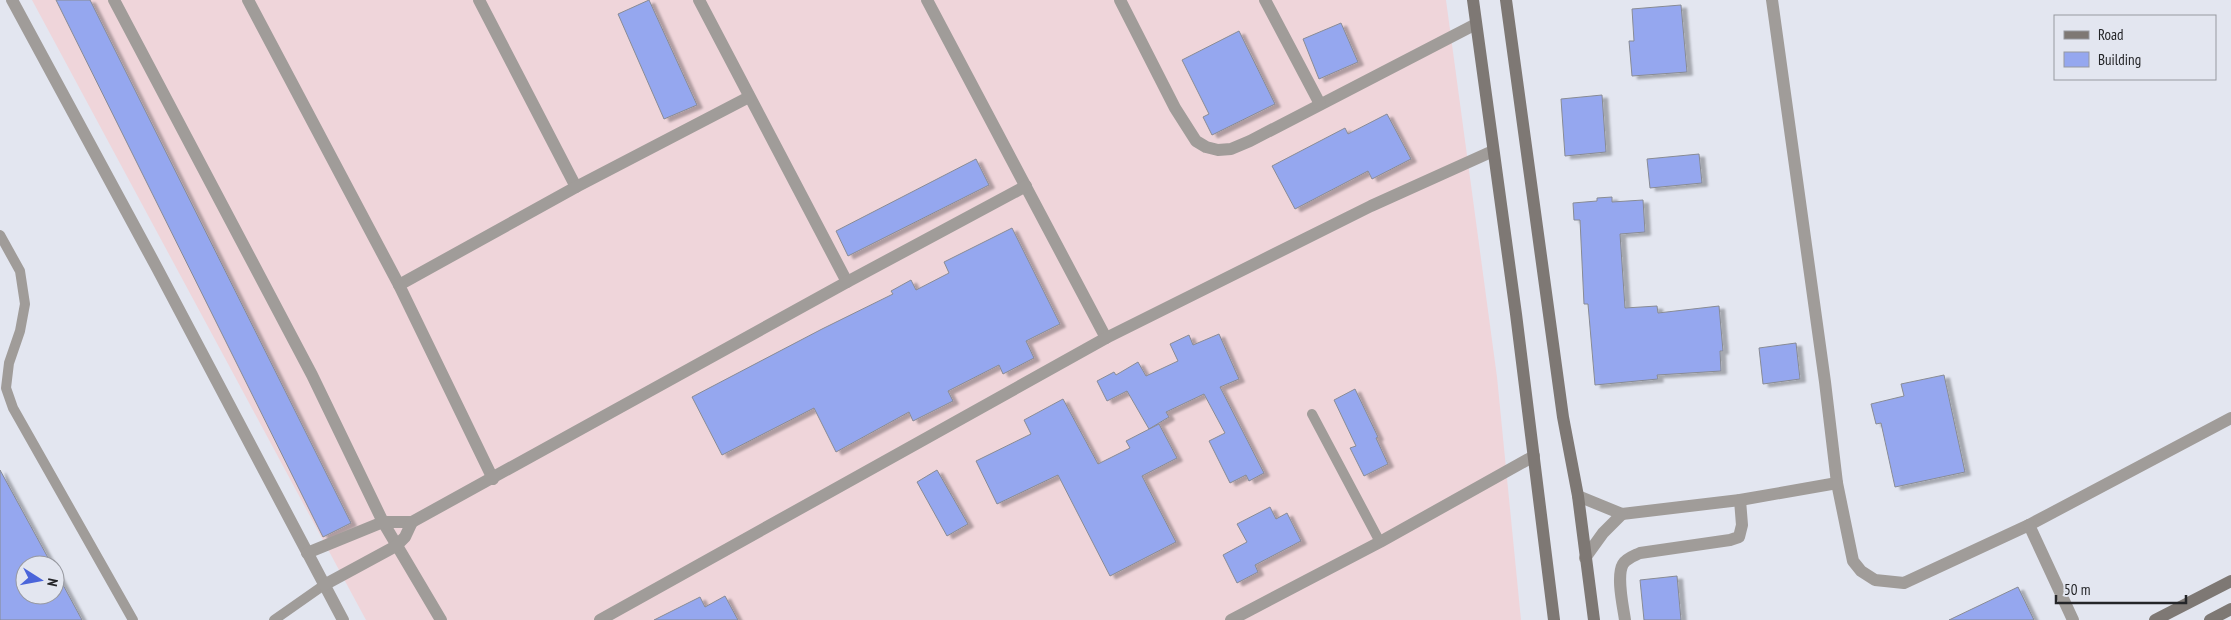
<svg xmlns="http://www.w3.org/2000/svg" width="2231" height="620" font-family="'PT Sans Narrow',sans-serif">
<defs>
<filter id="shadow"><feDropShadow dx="5.5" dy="3" stdDeviation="1" flood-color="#0004"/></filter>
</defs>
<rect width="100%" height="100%" fill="#e3e6f0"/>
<!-- industrial -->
<path fill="#efd5da" d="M32 0H1446L1497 377 1521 620H366Z"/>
<!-- building -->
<g fill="#95a7ef" stroke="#888b94" filter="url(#shadow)">
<path d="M56 0H90L351 523 323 537Z"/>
<path d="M649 0 697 105 664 119 618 14Z"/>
<path d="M1681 5 1687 72 1632 76 1629 41H1634L1632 9Z"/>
<path d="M1341 23 1358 62 1319 79 1303 39Z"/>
<path d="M1239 31 1275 104 1212 135 1203 117 1209 114 1182 60Z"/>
<path d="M1602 95 1606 152 1565 156 1561 99Z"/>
<path d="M1387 114 1411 159 1372 179 1368 171 1295 209 1272 166 1345 128 1348 134Z"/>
<path d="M1699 154 1702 183 1650 188 1647 159Z"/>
<path d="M976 159 989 185 848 256 836 231Z"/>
<path d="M1612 197V202L1643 200 1645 232 1620 234 1625 308 1657 306 1658 313 1719 306 1723 351H1720L1721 371 1657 375 1658 379 1595 385 1588 304H1584L1580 220H1574L1573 203 1597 201V198Z"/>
<path d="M1012 228 1060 324 1026 341 1034 358 1003 374 999 365 948 391 953 401 913 421 909 412 836 452 814 408 722 455 692 397 822 329 893 294 891 291 911 280 916 290 949 273 944 262Z"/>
<path d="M1219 334 1239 379 1220 387 1264 473 1249 481 1246 475 1230 483 1209 441 1225 433 1204 394 1166 412 1169 417 1149 429 1127 391 1107 401 1097 381 1114 372 1116 375 1138 362 1146 376 1178 361 1170 344 1189 335 1193 345Z"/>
<path d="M1796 343 1800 379 1763 384 1759 348Z"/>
<path d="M1944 375 1965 472 1895 487 1881 423 1876 424 1871 404 1904 396 1901 384Z"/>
<path d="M1355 389 1378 437 1376 438 1388 464 1364 476 1350 448 1356 446 1334 400Z"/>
<path d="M1063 399 1098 464 1130 448 1126 441 1159 424 1177 458 1142 476 1176 542 1110 576 1058 475 997 504 976 461 1031 434 1024 420Z"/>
<path d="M0 470 52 565H25V595H55V570L82 620H0Z"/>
<path d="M937 470 968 524 947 536 917 482Z"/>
<path d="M1270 507 1276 519 1287 513 1301 541 1255 565 1258 572 1237 583 1223 555 1247 542 1237 524Z"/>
<path d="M1677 576 1681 620H1644L1640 580Z"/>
<path d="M2018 587 2034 620H1949Z"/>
<path d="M725 596 738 620H654L700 597 705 607Z"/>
</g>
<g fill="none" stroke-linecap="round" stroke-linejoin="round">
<!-- lane -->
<g stroke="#a09c99" stroke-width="10">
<path d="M0 235 20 271 25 304 20 331 9 363 6 388 13 408 133 620"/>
<path d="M1312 414 1380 542"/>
<path d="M274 620 324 585"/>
</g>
<!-- street -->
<g stroke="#a09c99" stroke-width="12">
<path d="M12 0 157 268 343 620"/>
<path d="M114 0 312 375 383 522 441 620"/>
<path d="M248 0 399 285 493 479"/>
<path d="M479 0 576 187"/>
<path d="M699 0 847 282"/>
<path d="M927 0 1106 338"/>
<path d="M1120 0 1175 108 1196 141 1206 147 1218 150 1231 149 1250 141 1476 24"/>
<path d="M1265 0 1320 104"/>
<path d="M1772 0 1825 382 1837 483 1853 561 1861 571 1875 580 1904 583 2029 525 2231 418"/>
<path d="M399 285 576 187 749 97"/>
<path d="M1578 496 1622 514 1740 500 1837 483"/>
<path d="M2029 525 2073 620"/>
<path d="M307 553 383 522H412L847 282 1026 186"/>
<path d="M1585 558 1603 533 1622 514"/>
<path d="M324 585 396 546 405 537 412 522"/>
<path d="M600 620 1106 338 1371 206 1493 151"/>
<path d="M1231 620 1380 542 1534 456"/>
<path d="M1625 620C1623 606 1616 576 1623 564 1627 558 1634 556 1640 553L1730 540 1739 537 1742 525 1740 500"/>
</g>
<!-- secondary -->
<g stroke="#7e7874" stroke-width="12">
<path d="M1473 0 1516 314 1554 620"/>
<path d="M1506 0 1563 417 1578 496 1594 620"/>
<path d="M2155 620 2231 581"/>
<path d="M2210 620 2231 609"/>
</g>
</g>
<!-- legend -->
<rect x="2054" y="15" width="162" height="65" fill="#e3e6f0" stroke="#9799a0"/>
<rect x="2064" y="31" width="25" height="8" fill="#7e7874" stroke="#9799a0"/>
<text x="2098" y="40" font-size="15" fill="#242528">Road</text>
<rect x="2064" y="52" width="25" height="15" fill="#95a7ef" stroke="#9799a0"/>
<text x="2098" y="65" font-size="15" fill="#242528">Building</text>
<!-- north arrow -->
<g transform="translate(40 580) rotate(101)"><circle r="24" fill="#e3e6f0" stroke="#9799a0"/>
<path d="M0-4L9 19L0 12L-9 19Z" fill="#4b65da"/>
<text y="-8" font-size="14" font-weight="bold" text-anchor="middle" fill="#242528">N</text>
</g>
<!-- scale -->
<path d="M2056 595v8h130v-8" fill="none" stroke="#242528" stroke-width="2.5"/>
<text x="2064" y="595" font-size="15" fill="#242528" stroke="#e3e6f0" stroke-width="4" paint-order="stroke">50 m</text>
</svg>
